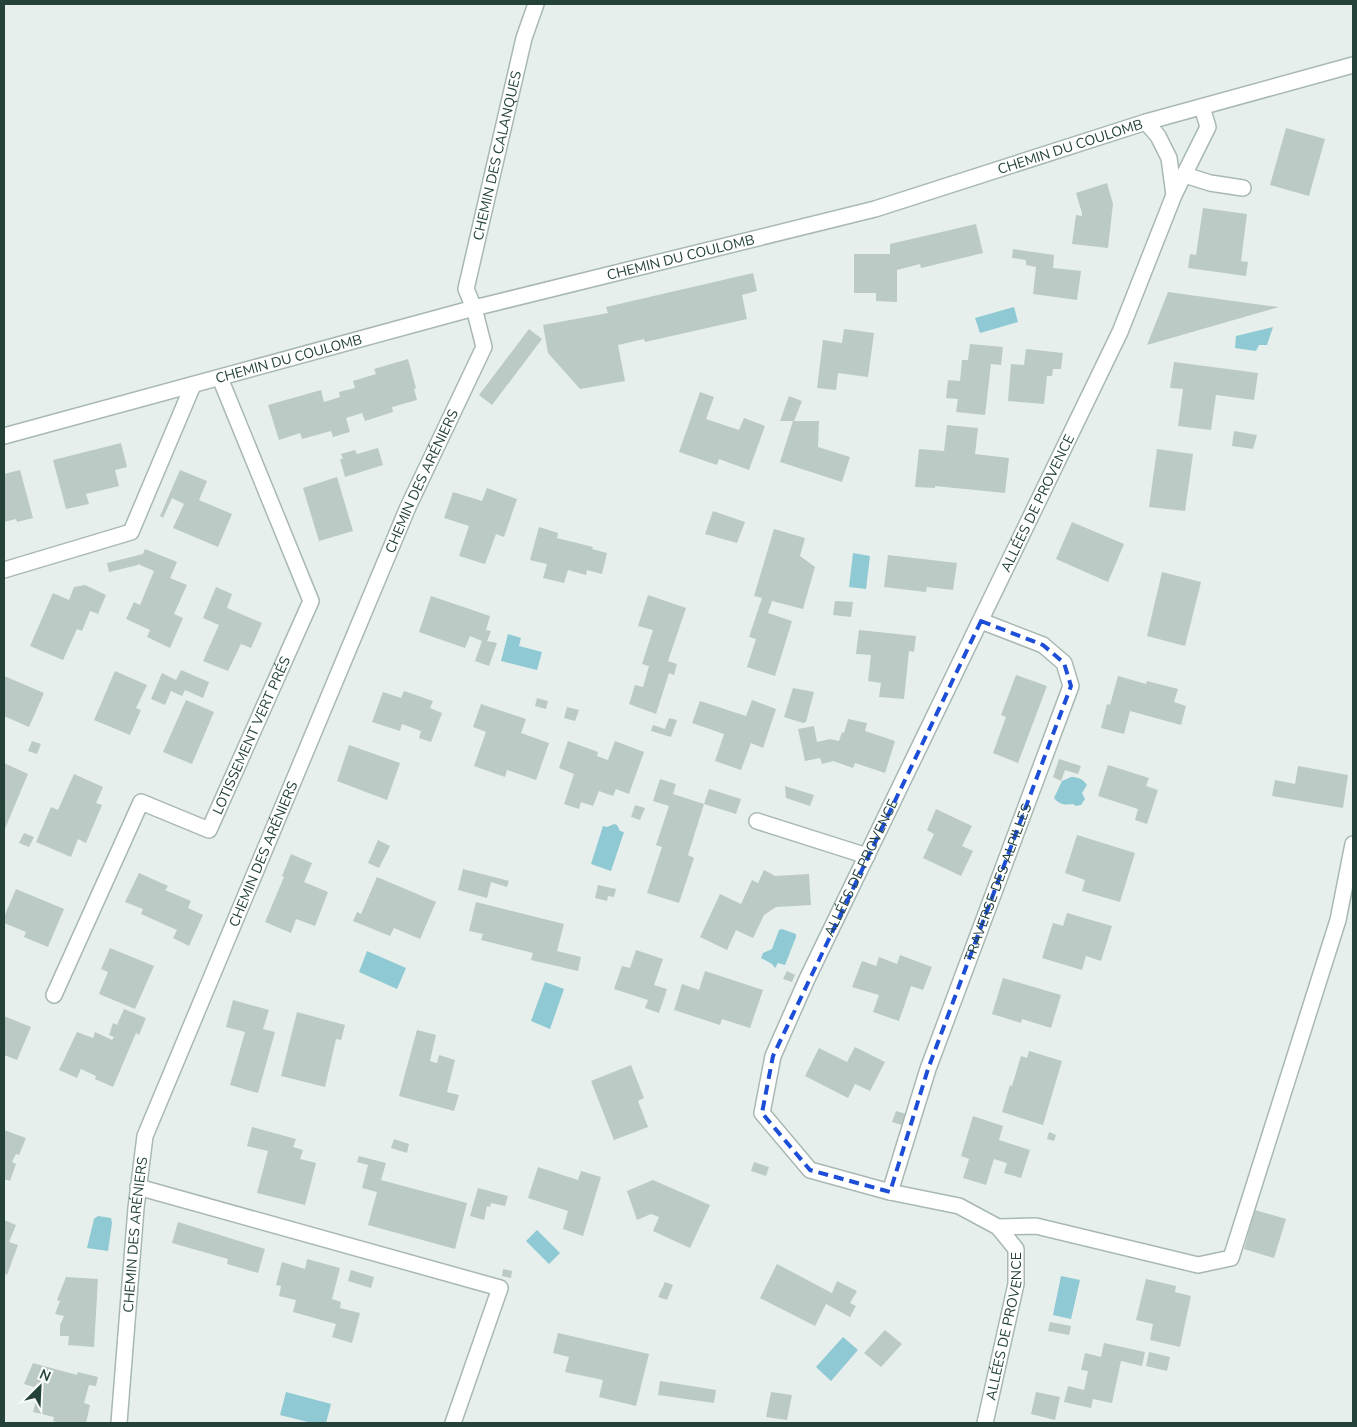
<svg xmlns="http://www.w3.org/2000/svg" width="1357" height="1427" font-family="'Nunito Sans',sans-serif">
<rect width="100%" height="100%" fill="#e6efeb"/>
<!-- water -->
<g fill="#8ec9d4">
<path d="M1014 307 1018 322 980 333 975 318Z"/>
<path d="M1273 327 1267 345H1259L1256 351 1235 348 1236 336Z"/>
<path d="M853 553 870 556 866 589 849 587Z"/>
<path d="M508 634 521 638 519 646 542 652 537 670 501 661Z"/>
<path d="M1071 777C1078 777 1083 779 1087 785L1082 793 1085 799 1081 805 1076 806 1073 804C1065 805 1060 805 1054 798L1062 781Z"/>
<path d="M614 824 617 825 620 831 624 832 611 871 591 864 603 826 607 827Z"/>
<path d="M782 929 796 934V937L785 965 778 963 775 968 772 964 761 958 763 953 772 949 779 930Z"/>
<path d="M367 951 406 968 397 989 359 972Z"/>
<path d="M545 982 564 989 550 1029 531 1021Z"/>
<path d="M98 1216 111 1218 112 1223 108 1251 87 1248 94 1219Z"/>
<path d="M537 1230 560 1253 549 1264 526 1241Z"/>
<path d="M1061 1276 1080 1280 1071 1319 1053 1315Z"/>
<path d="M843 1337 858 1350 831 1381 816 1367Z"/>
<path d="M286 1392 331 1404 326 1423H312L280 1415Z"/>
</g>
<!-- building -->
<g fill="#bbcac4">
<path d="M1286 128 1325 139 1309 196 1270 185Z"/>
<path d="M1107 183 1113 204 1108 248 1072 244 1076 215 1082 216V213L1076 193Z"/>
<path d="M1203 208 1247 214 1241 261 1248 262 1246 276 1188 268 1190 254 1196 255Z"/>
<path d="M976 224 983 253 921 268 920 264 897 270V302L876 301V293H854V254H890V244Z"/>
<path d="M1013 249 1054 255 1053 268 1081 271 1077 300 1033 294 1036 267 1026 265V260L1012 258Z"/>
<path d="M753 273 757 291 742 295 747 319 645 342 644 339 618 345 625 381 580 389 548 353 543 325 608 313 606 307Z"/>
<path d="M1168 292 1255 304 1279 307 1147 345Z"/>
<path d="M529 329 542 339 492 405 479 395Z"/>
<path d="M844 329 874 333 868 377 838 373 836 390 817 388 823 340 842 343Z"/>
<path d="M970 344 1003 347 1001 365 991 364 985 415 956 412 958 399 946 398 948 380 960 381 962 360H968Z"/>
<path d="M1026 349 1063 353 1061 369H1053L1052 376H1047L1044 404 1008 401 1011 364 1024 365Z"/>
<path d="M408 359 416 388 414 389 417 400 392 407 393 412 365 421 362 413 346 418 350 432 333 437 331 431 302 439 300 433 279 440 268 405 321 390 324 402 340 397 339 392 355 388 353 381 376 374 374 369Z"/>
<path d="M1174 362 1258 373 1254 400 1216 395 1211 430 1178 426 1183 389 1170 388Z"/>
<path d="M700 392 714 397 706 419 739 430 744 418 765 426 749 470 719 459 717 465 679 452Z"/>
<path d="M789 396 802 401 794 421H780Z"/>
<path d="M793 421H819L818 447 850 457 842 482 780 462Z"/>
<path d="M947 425 978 428 975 454 1009 458 1005 493 935 486V488L915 487 919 449 944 451Z"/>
<path d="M1234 431 1257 435 1253 449 1232 446Z"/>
<path d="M121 443 127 467 115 470 119 486 86 494 89 504 66 509 53 460Z"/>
<path d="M378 448 383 465 345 477 340 459H343L341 454 355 450 357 454Z"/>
<path d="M1157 449 1193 454 1185 511 1149 507Z"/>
<path d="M20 470 33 518 17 522 16 519 4 522V474Z"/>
<path d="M180 470 207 481 199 500 232 514 218 547 173 528 184 504 172 498 163 518 160 516Z"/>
<path d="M337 477 353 531 319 541 303 488Z"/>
<path d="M487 488 517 499 504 537 496 534 485 564 459 556 469 526 444 518 453 492 482 501Z"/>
<path d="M713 511 745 522 737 543 705 534Z"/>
<path d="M1072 522 1124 544 1108 582 1056 559Z"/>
<path d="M539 527 558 533 557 538 593 547 592 549 607 553 602 574 587 570 586 575 568 570 564 583 543 578 547 564 530 560Z"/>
<path d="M774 529 805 538 800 556 815 567 803 609 772 601 768 613 792 621 775 676 747 667 756 639 749 637 762 598 754 596Z"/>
<path d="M145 549 177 562 170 578 187 585 174 614 183 618 170 648 147 637 150 630 126 619 134 602 140 605 154 571 138 564V565L109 572 107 563 143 554Z"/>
<path d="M888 555 957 563 953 590 927 587 926 592 884 587Z"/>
<path d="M1162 572 1201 582 1185 646 1147 636Z"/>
<path d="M85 585 106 595 98 614 90 611 82 631 77 629 63 660 30 646 53 593 69 600 74 587Z"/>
<path d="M216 587 232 594 227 608 262 623 251 648 241 644 228 671 203 661 219 625 203 618Z"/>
<path d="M648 595 686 608 668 661 677 664 674 675 669 673 656 714 629 704 635 685 643 687 649 666 642 664 653 630 638 626Z"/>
<path d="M431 596 490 616 486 630 491 631 487 641 497 643 489 666 475 661 482 641 470 636 465 648 419 632Z"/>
<path d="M835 601 853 602 851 617 833 615Z"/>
<path d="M859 630 916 636 914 652 909 651 904 699 879 697 881 683 868 681 871 655 856 654Z"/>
<path d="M181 670 209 682 203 698 185 690 182 696 171 691 165 705 151 699 162 673 176 680Z"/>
<path d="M115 671 147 685 136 708 141 710 130 735 94 720Z"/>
<path d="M1016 675 1047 686 1018 763 993 753 1006 717 1001 715Z"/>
<path d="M4 676 44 693 29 727 4 716Z"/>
<path d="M1118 676 1146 684 1147 681 1178 689 1174 702 1186 706 1181 725 1130 711 1124 734 1101 728 1107 704 1110 705Z"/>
<path d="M793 688 814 692 806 722 803 723 784 717Z"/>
<path d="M404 691 433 701 430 708 442 713 431 742 419 738 421 731 402 724 400 731 372 722 383 692 401 698Z"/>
<path d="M537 698 548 701 546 709 535 706Z"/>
<path d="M186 700 214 712 192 764 163 752Z"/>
<path d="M752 700 776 709 763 748 751 743 741 770 715 761 724 734 692 723 700 701 746 716Z"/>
<path d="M481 704 526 719 521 733 549 743 536 780 507 770 505 777 474 766 486 732 473 727Z"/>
<path d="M567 707 579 710 575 721 564 718Z"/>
<path d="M669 718 677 720 671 737 651 731 653 725 665 729Z"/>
<path d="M848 719 867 723 865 731 895 741 885 773 855 763 853 768 833 761 822 764 820 758 805 761 798 729 814 726 817 742 830 739 839 741 842 732 844 733Z"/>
<path d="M32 741 41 744 37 754 28 751Z"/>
<path d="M568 741 598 752 597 756 608 760 615 741 644 752 629 794 616 789 613 796 599 791 593 806 581 802 579 809 564 804 574 774 559 768Z"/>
<path d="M349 745 400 763 387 800 337 781Z"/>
<path d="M1059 759 1081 766 1078 774 1065 770 1061 781 1053 777Z"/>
<path d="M4 763 28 774 4 831Z"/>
<path d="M1108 765 1149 778 1146 786 1158 790 1147 824 1135 820 1138 809 1098 796Z"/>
<path d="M1298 766 1348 775 1343 808 1272 796 1275 780 1295 784Z"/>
<path d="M74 774 103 787 96 803 102 805 86 843 78 839 71 857 36 842 51 807 58 810Z"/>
<path d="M660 779 676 784 673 794 704 804 688 855 694 858 679 903 647 893 662 847 656 845 669 806 653 801Z"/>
<path d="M785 786 814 795 810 806 786 798Z"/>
<path d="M709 789 741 799 736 814 704 804Z"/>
<path d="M635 805 645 808 640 820 631 817Z"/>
<path d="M936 809 972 826 962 846 973 851 961 876 923 858 934 834 927 830Z"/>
<path d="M24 833 34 837 29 847 19 843Z"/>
<path d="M1077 835 1135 853 1120 902 1082 891 1085 880 1065 873Z"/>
<path d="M378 840 390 846 379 868 368 863Z"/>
<path d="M291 854 312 863 304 882 328 892 315 926 296 919 291 933 265 922 284 877 282 876Z"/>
<path d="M463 869 509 881 507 887 491 882 487 898 458 890Z"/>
<path d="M764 870 775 876 809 874 811 905 776 907 764 915 753 938 736 930 727 950 700 937 720 894 741 904 752 880 758 883Z"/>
<path d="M139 873 168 886 165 890 191 901 188 908 203 915 189 946 173 938 177 930 141 914 143 909 125 902Z"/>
<path d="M377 877 436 902 420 939 394 928 390 936 353 921 357 912 361 914Z"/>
<path d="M598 885 616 889 614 897 608 896 607 901 595 898Z"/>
<path d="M16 889 64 909 48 947 24 937 26 932 4 923V917Z"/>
<path d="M476 902 564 924 557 951 581 957 578 971 531 960 533 953 481 940 483 934 469 931Z"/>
<path d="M1067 913 1112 926 1101 961 1086 956 1082 970 1042 958 1053 923 1063 926Z"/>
<path d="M110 948 154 966 135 1009 99 994 108 972 101 969Z"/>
<path d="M636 950 663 959 654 985 667 989 659 1013 645 1008 648 1000 614 989 622 966 630 968Z"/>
<path d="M900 955 932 967 923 990 911 986 899 1021 873 1012 879 995 852 987 862 961 876 966 879 957 897 964Z"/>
<path d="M705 971 763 990 750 1028 722 1019 720 1025 674 1010 682 984 699 990Z"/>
<path d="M787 971 795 975 792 982 783 979Z"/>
<path d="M1003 978 1061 995 1051 1028 1022 1019 1021 1023 992 1014Z"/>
<path d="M233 1000 269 1010 263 1029 275 1032 258 1093 230 1085 245 1032 226 1027Z"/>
<path d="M124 1009 146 1018 139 1035 136 1033 113 1087 95 1079 96 1076 81 1069 77 1078 59 1070 77 1032 93 1038 95 1032 112 1040 114 1037 109 1035 113 1023 117 1025Z"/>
<path d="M297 1012 345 1025 341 1040 336 1039 325 1087 281 1076Z"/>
<path d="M4 1016 31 1027 17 1060 4 1055Z"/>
<path d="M417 1030 436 1035 430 1061 437 1063 439 1055 455 1060 447 1092 459 1095 454 1111 399 1096Z"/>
<path d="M855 1047 885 1062 870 1091 855 1084 848 1098 805 1076 819 1048 847 1062Z"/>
<path d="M1029 1051 1062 1061 1043 1125 1002 1112 1010 1085 1012 1086 1021 1056 1027 1058Z"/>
<path d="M631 1065 644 1098 638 1101 648 1127 614 1140 591 1081Z"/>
<path d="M896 1111 906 1114 902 1125 892 1122Z"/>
<path d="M973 1116 1003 1126 999 1140 1030 1150 1021 1178 1004 1173 1007 1163 994 1159 986 1185 963 1178 969 1159 961 1156Z"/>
<path d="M252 1127 296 1139 293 1147 303 1150 300 1159 316 1163 305 1205 257 1193 268 1151 247 1146Z"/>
<path d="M4 1130 26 1138 19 1155 16 1154 12 1162 16 1164 10 1181 4 1179Z"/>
<path d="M1049 1132 1056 1135 1054 1141 1047 1139Z"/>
<path d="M394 1139 409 1144 407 1153 391 1148Z"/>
<path d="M359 1156 386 1163 381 1180 467 1203 455 1249 368 1225 377 1192 362 1188 368 1165 357 1162Z"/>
<path d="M754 1162 769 1167 766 1176 751 1171Z"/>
<path d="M538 1167 578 1180 581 1171 601 1177 583 1236 563 1229 568 1211 528 1198Z"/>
<path d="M653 1180 710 1205 690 1248 653 1231 659 1217 651 1214 637 1220 627 1191Z"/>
<path d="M478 1188 508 1196 505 1206 491 1203 490 1207 487 1206 484 1220 470 1216Z"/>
<path d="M1255 1210 1286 1219 1274 1258 1244 1249Z"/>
<path d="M4 1220 16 1225 9 1242 18 1245 7 1275 5 1274 4 1278Z"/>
<path d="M178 1222 265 1249 258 1273 227 1264 228 1259 172 1243Z"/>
<path d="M307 1259 340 1268 332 1299 341 1302 340 1308 360 1313 352 1343 332 1337 336 1324 293 1312 296 1300 279 1296 281 1286 276 1285 282 1262 305 1269Z"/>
<path d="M777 1264 832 1293 837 1281 857 1291 850 1303 856 1306 850 1317 826 1304 815 1326 760 1298Z"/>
<path d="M503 1269 512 1271 511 1278 502 1276Z"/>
<path d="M351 1270 374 1277 371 1288 348 1281Z"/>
<path d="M66 1277 98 1279 94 1347 68 1345 69 1336H60V1325L64 1316 55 1314 60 1301 57 1300Z"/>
<path d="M1146 1279 1176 1286 1175 1292 1191 1296 1180 1347 1150 1340 1153 1324 1136 1320Z"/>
<path d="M665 1282 673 1285 667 1300 658 1297Z"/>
<path d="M1050 1322 1071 1326 1069 1335 1048 1331Z"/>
<path d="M885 1330 902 1344 881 1367 864 1353Z"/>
<path d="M558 1333 649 1354 636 1406 599 1397 603 1380 565 1372 569 1357 553 1353Z"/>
<path d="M1104 1343 1145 1352 1142 1366 1121 1361 1112 1403 1093 1399 1091 1408 1064 1402 1068 1386 1084 1390 1088 1371 1081 1370 1085 1353 1101 1357Z"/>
<path d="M1149 1352 1170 1357 1167 1371 1146 1366Z"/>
<path d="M33 1363 77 1375 78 1372 98 1377 96 1386 89 1385 84 1403 90 1405 86 1423H60L53 1421 54 1417 33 1412 40 1384 38 1383 34 1387 24 1384Z"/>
<path d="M660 1381 716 1390 714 1403 658 1395Z"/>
<path d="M771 1392 792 1395 787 1420 766 1417Z"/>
<path d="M1036 1392 1060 1397 1055 1420 1031 1414Z"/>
</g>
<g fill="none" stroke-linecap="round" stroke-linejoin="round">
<!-- service casing -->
<g stroke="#a8b8b2" stroke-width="18">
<g id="service">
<path d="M1185 175 1210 183 1243 188"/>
<path d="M138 1187 500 1288 453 1423"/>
<path d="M998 1227 1036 1226 1198 1265 1231 1258 1338 920 1353 844"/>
</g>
</g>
<!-- minor casing -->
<g stroke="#a8b8b2" stroke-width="18">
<g id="minor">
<path d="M1146 122 1158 136 1169 158 1174 195 1208 127 1202 107"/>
<path id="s1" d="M4 436 474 308 875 209 1146 122 1353 65"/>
<path d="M4 570 131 532 193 385"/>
<path d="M757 821 867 856"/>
<path id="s2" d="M54 995 141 802 209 830 311 601 220 378"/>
<path id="s3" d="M890 1192 928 1069 1071 686 1064 663 1043 645 981 621"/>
<path id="s4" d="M119 1423 136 1208 145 1136 408 507 484 347 474 308 466 289 524 38 536 4"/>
<path id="s5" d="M985 1423 1016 1284V1249L998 1227 959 1206 890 1192 810 1170 762 1113 773 1056 807 979 1120 332 1174 195"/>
</g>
</g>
<!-- service -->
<use href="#service" stroke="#fff" stroke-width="15"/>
<!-- minor -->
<use href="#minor" stroke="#fff" stroke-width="15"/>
</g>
<!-- marked area -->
<path fill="none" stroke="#1d4ed8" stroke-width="4" stroke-dasharray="10 6" stroke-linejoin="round" d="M981 621 1043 645 1064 663 1071 686 928 1069 890 1192 810 1170 762 1113 773 1056Z"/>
<g text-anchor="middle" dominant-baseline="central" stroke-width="5" stroke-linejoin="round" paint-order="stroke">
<!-- street labels -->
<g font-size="14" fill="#24423a" stroke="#f7fbf9">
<text stroke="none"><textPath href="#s1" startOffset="1105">CHEMIN DU COULOMB</textPath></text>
<text stroke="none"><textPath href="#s4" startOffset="1345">CHEMIN DES CALANQUES</textPath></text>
<text stroke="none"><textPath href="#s1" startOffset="700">CHEMIN DU COULOMB</textPath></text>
<text stroke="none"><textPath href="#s1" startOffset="295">CHEMIN DU COULOMB</textPath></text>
<text stroke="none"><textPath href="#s4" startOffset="999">CHEMIN DES ARÉNIERS</textPath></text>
<text stroke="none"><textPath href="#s5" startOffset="1149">ALLÉES DE PROVENCE</textPath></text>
<text stroke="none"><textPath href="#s2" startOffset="389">LOTISSEMENT VERT PRÉS</textPath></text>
<text stroke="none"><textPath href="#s4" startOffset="594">CHEMIN DES ARÉNIERS</textPath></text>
<text stroke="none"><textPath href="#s5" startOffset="744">ALLÉES DE PROVENCE</textPath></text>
<text stroke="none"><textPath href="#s3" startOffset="328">TRAVERSE DES ALPILLES</textPath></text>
<text stroke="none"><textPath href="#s4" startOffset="189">CHEMIN DES ARÉNIERS</textPath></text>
<text stroke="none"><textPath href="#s5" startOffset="99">ALLÉES DE PROVENCE</textPath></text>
</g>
</g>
<!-- border -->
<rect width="1357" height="1427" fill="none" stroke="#24423a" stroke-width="10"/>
<!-- north arrow -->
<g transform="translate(40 1387) rotate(24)" stroke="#f7fbf9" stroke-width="4" paint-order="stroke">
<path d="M0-4L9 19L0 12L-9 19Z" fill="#24423a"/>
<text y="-8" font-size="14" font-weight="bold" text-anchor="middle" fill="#24423a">N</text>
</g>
</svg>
